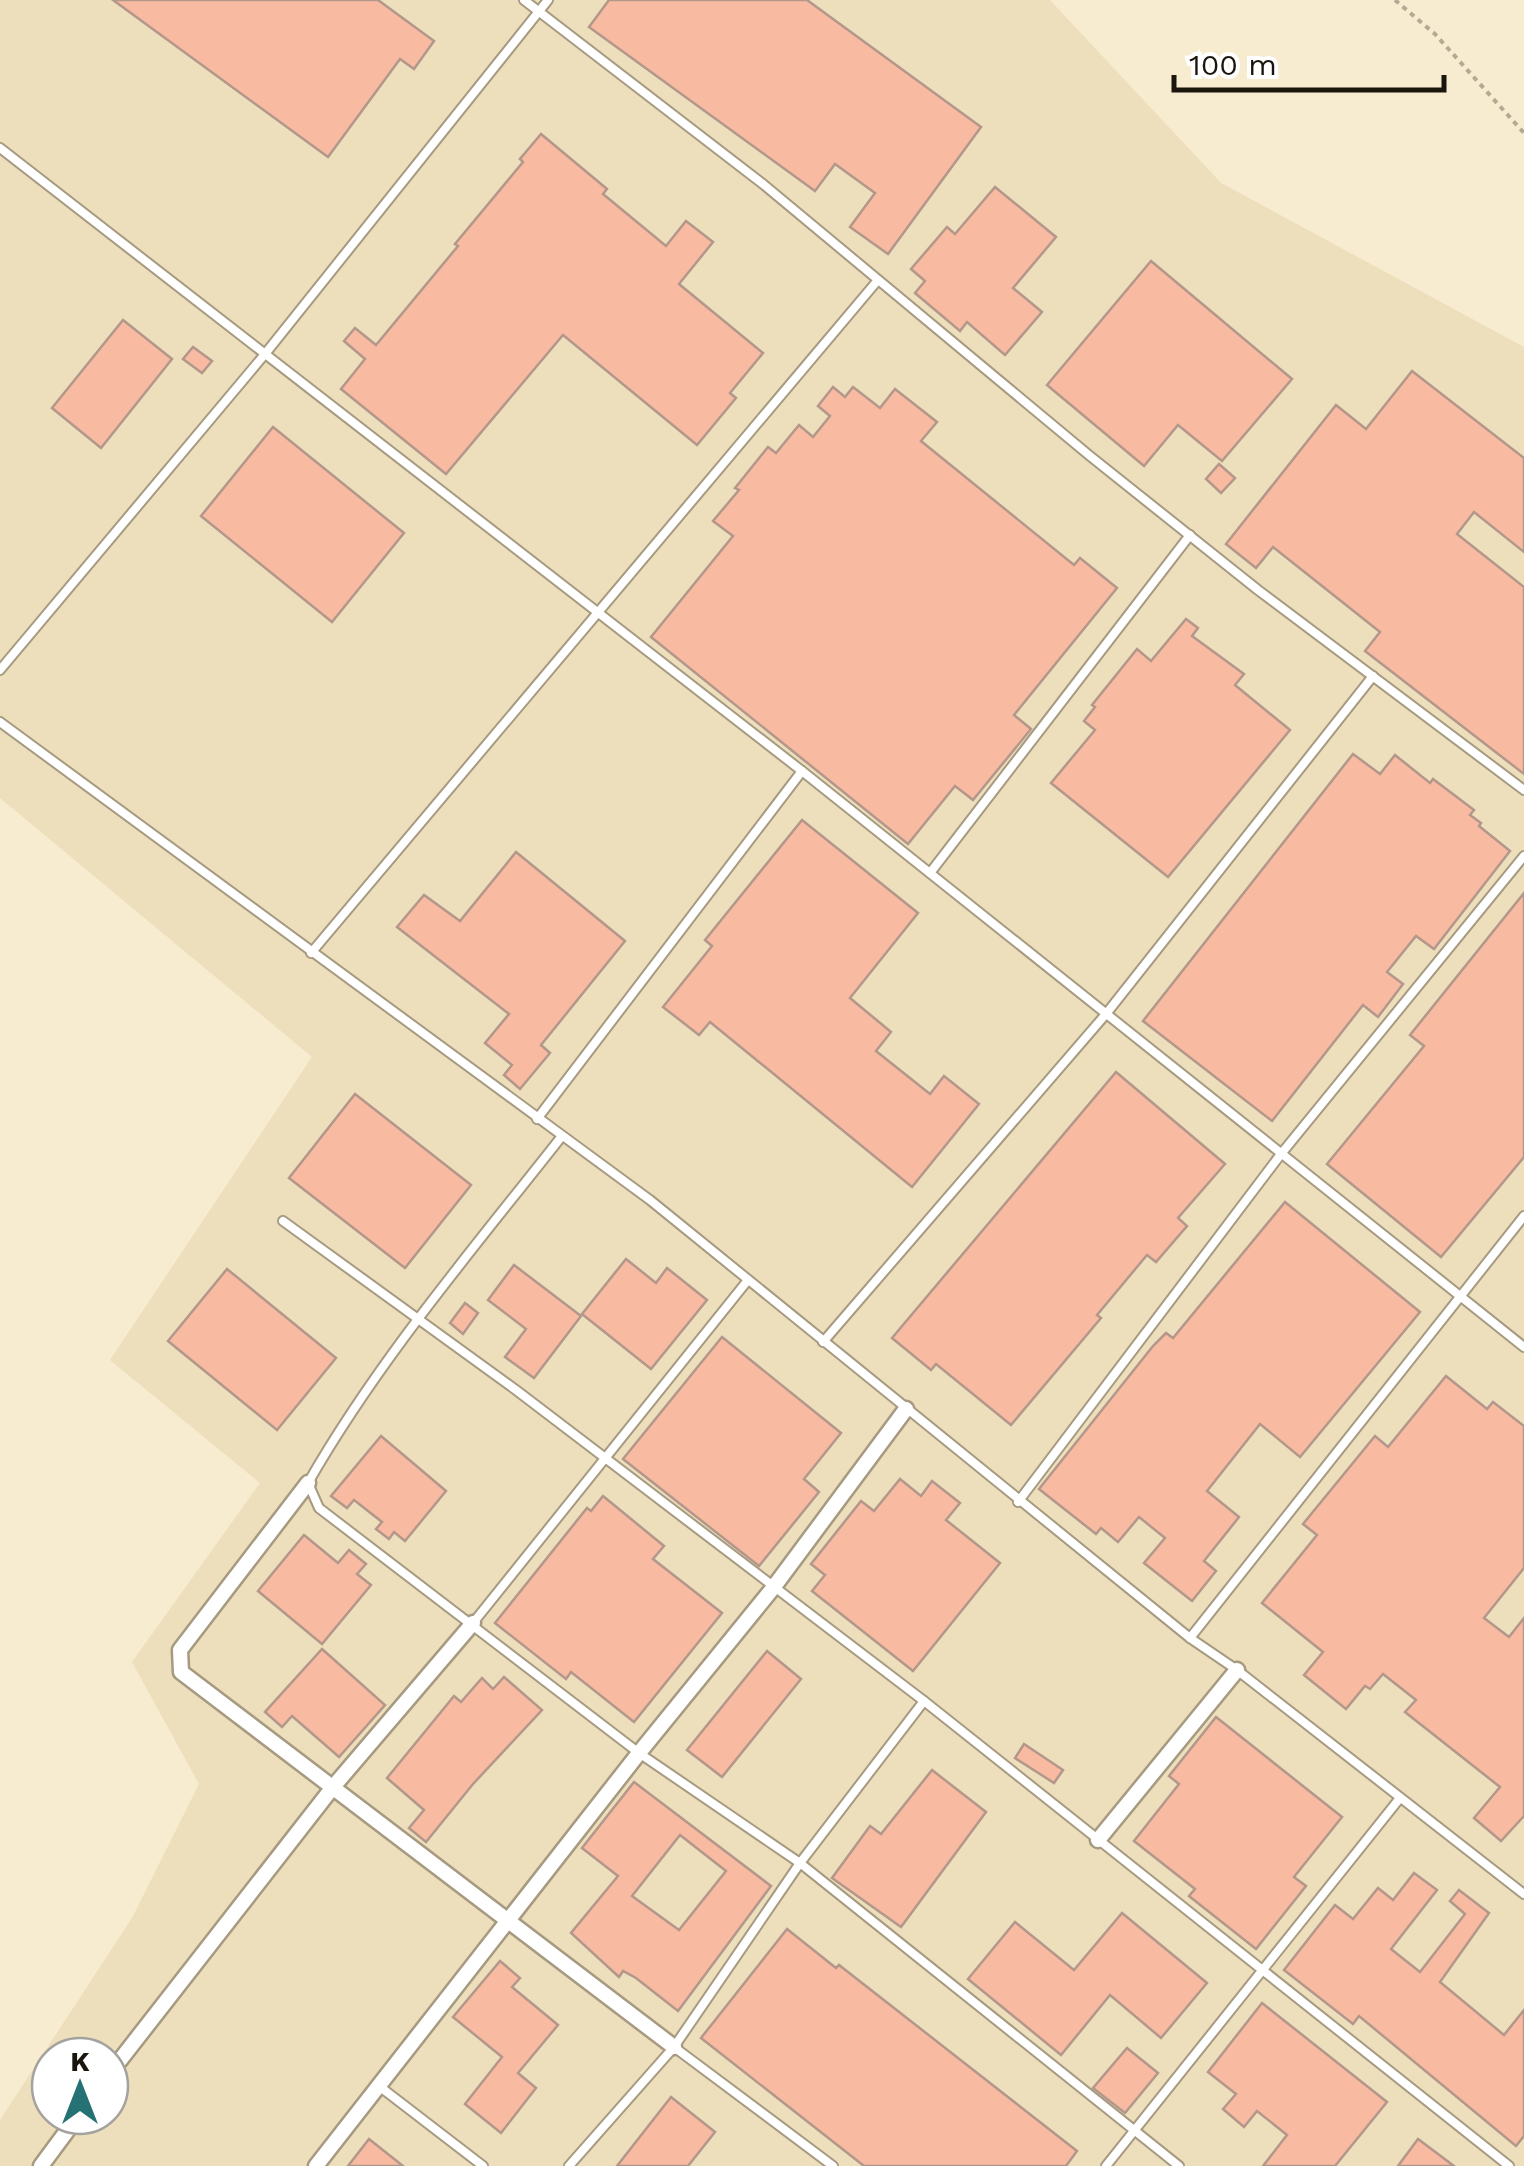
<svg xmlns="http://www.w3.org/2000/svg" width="1524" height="2166" font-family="'Work Sans',sans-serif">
<rect width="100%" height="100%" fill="#f7ebd0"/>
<!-- built -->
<path fill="#eddebc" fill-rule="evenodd" d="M0 0H1050L1221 183 1524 347V2166H0V2120L132 1918 199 1784 132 1662 260 1483 110 1360 312 1057 0 798ZM50 2056H110V2116H50Z"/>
<!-- building -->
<g fill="#f8bba1" stroke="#b3978b" stroke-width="2.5" fill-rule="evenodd">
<path d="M113 0H378L434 41 414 69 400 59 328 157Z"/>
<path d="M609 0H807L981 127 888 254 850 227 875 193 835 164 815 191 589 27Z"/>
<path d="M541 134 607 189 603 194 666 246 686 221 713 242 679 284 763 353 730 393 736 398 697 445 563 335 446 474 341 389 365 359 344 341 355 328 376 345 458 246 455 244 523 162 520 159Z"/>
<path d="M995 187 1056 237 1013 288 1042 312 1005 355 967 322 960 331 915 293 925 281 911 269 947 227 955 234Z"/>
<path d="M1151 261 1292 379 1222 461 1178 425 1144 466 1047 385Z"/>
<path d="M123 320 172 359 101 448 52 408Z"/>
<path d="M193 347 212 361 202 373 183 359Z"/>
<path d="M1412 371 1524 458V552L1474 512 1457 534 1524 587V774L1365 651 1380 632 1273 547 1256 568 1226 544 1336 405 1366 429Z"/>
<path d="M833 387 845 397 853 387 880 408 895 389 937 422 921 441 1074 565 1080 558 1117 588 1014 715 1031 729 973 800 955 786 908 844 651 637 733 536 713 521 739 490 735 488 768 447 776 453 799 425 813 437 830 416 818 406Z"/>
<path d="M273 427 404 533 332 622 201 516Z"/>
<path d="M1219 464 1235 478 1221 493 1206 479Z"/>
<path d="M1186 619 1198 628 1192 636 1244 674 1235 685 1290 730 1168 877 1051 783 1095 730 1084 721 1095 707 1092 705 1137 649 1151 661Z"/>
<path d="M1353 754 1380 774 1395 755 1430 783 1433 779 1474 810 1470 815 1481 823 1479 826 1510 851 1434 949 1416 936 1387 972 1403 984 1378 1017 1363 1005 1272 1121 1143 1021Z"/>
<path d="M802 820 918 913 850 998 891 1032 876 1051 930 1094 944 1076 979 1104 912 1187 710 1022 699 1035 663 1007 712 946 705 940Z"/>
<path d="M516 852 625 941 541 1045 550 1053 520 1089 504 1075 512 1065 485 1043 509 1014 397 927 424 895 460 921Z"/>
<path d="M1524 893V1157L1441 1257 1327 1164 1424 1046 1410 1035Z"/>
<path d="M1116 1072 1225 1164 1178 1218 1187 1226 1156 1262 1147 1255 1097 1315 1101 1318 1011 1425 936 1364 931 1370 892 1338Z"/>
<path d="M355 1094 471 1185 405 1268 289 1178Z"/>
<path d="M1285 1202 1420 1312 1300 1457 1260 1424 1207 1491 1239 1517 1204 1561 1216 1571 1192 1601 1144 1563 1165 1538 1139 1517 1118 1542 1101 1528 1096 1534 1039 1489 1153 1346 1166 1333 1173 1338Z"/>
<path d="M626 1259 656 1283 667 1268 707 1300 651 1369 582 1314Z"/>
<path d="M514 1265 581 1316 534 1378 505 1357 526 1329 488 1300Z"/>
<path d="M227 1269 336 1358 277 1430 168 1341Z"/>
<path d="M465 1303 478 1313 463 1334 450 1323Z"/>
<path d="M722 1337 841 1433 804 1479 819 1492 759 1566 623 1459Z"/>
<path d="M1446 1376 1487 1409 1493 1402 1524 1426V1568L1484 1618 1509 1637 1524 1618V1816L1501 1841 1474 1818 1500 1787 1405 1712 1416 1700 1383 1674 1370 1689 1365 1686 1346 1709 1304 1675 1323 1652 1262 1603 1317 1535 1303 1524 1375 1436 1388 1447Z"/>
<path d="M381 1436 446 1491 405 1541 394 1532 389 1539 376 1529 382 1522 354 1500 347 1508 331 1496Z"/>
<path d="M900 1479 921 1496 932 1481 960 1503 946 1520 1000 1563 913 1671 812 1591 825 1575 811 1564 861 1501 874 1511Z"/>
<path d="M603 1496 664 1546 653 1559 722 1613 634 1722 571 1672 566 1679 495 1623 587 1508 591 1511Z"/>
<path d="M304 1535 338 1563 349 1550 366 1564 357 1574 371 1585 322 1644 258 1591Z"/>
<path d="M322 1649 385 1705 339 1757 292 1716 282 1727 265 1712Z"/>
<path d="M767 1651 801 1679 722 1777 687 1750Z"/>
<path d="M504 1677 542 1710 473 1784 426 1842 409 1828 424 1810 387 1778 454 1696 461 1702 482 1678 493 1689Z"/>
<path d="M1216 1717 1342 1817 1294 1877 1306 1886 1256 1949 1189 1896 1195 1889 1134 1841 1179 1784 1169 1776Z"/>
<path d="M1024 1744 1063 1770 1054 1783 1015 1758Z"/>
<path d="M932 1770 986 1812 901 1927 832 1878 870 1826 881 1834Z"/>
<path d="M634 1782 771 1886 678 2011 636 1978 623 1971 619 1977 571 1933 618 1876 582 1848ZM680 1835 726 1871 679 1930 632 1896Z"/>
<path d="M1414 1873 1437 1890 1391 1949 1420 1972 1465 1914 1450 1901 1459 1890 1489 1913 1440 1982 1504 2035 1524 2010V2136L1516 2146 1359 2016 1353 2024 1284 1970 1335 1905 1353 1919 1378 1888 1393 1900Z"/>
<path d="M1122 1913 1207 1983 1161 2038 1110 1995 1061 2055 968 1979 1015 1922 1074 1970Z"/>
<path d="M787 1929 836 1968 839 1965 1077 2151 1066 2166H864L701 2038Z"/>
<path d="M500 1961 520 1978 512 1987 558 2025 518 2073 536 2088 501 2133 465 2104 502 2057 453 2017Z"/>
<path d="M1262 2003 1387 2102 1335 2166H1263L1287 2135 1257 2111 1244 2127 1223 2109 1236 2094 1208 2072Z"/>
<path d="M1127 2048 1158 2073 1125 2113 1093 2088Z"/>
<path d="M671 2097 715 2132 688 2166H617Z"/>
<path d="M369 2139 403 2166H348Z"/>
<path d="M1418 2139 1454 2166H1398Z"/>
</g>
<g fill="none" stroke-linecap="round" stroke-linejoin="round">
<!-- lane casing -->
<g stroke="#a69a81" stroke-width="12">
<g id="lane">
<path d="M524 0 763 184 1090 456 1258 590 1524 790"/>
<path d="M0 148 802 771 1524 1347"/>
<path d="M0 670 265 354 548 0"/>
<path d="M0 722 650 1200 1190 1638 1237 1670 1524 1894"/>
<path d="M930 873 1190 535"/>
<path d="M311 953 878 280"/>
<path d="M537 1119 802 771"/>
<path d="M562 1136C474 1248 379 1359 308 1483L319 1508 639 1753 800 1863 1179 2166"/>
<path d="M283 1221 516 1390 924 1701 1509 2166"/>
<path d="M823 1342 1106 1014 1373 676"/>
<path d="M1018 1502 1281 1154 1524 856"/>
<path d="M473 1623 748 1280"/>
<path d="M1190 1638 1524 1216"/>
<path d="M674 2047 833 2166"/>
<path d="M379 2086 483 2166"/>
<path d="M569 2166 674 2047 800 1863 924 1701"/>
<path d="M1106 2166 1400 1798"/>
</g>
</g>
<!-- street casing -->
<g stroke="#a69a81" stroke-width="19">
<g id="street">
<path d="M308 1483 180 1650 181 1672 674 2047"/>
<path d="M1098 1840 1237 1670"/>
<path d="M110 2073 333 1787 473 1623"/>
<path d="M41 2166 78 2116"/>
<path d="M316 2166 639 1753 773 1588 906 1409"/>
</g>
</g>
<!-- path -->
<path stroke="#b4aa94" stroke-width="4" stroke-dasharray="5 5" stroke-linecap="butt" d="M1395 0 1435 34 1524 133"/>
<!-- lane -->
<use href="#lane" stroke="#fff" stroke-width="8"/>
<!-- street -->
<use href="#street" stroke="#fff" stroke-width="14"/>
</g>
<!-- north arrow -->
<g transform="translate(80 2086)"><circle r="48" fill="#ffffff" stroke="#a4a29e" stroke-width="2.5"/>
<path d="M0-8L18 38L0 25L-18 38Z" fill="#267174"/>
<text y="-15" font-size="28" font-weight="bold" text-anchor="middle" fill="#1b160d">K</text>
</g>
<!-- scale -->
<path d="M1174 75v15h270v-15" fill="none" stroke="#1b160d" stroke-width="5"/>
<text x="1189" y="75" font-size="30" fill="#1b160d" stroke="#ffffff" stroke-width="8" paint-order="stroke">100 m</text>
</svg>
